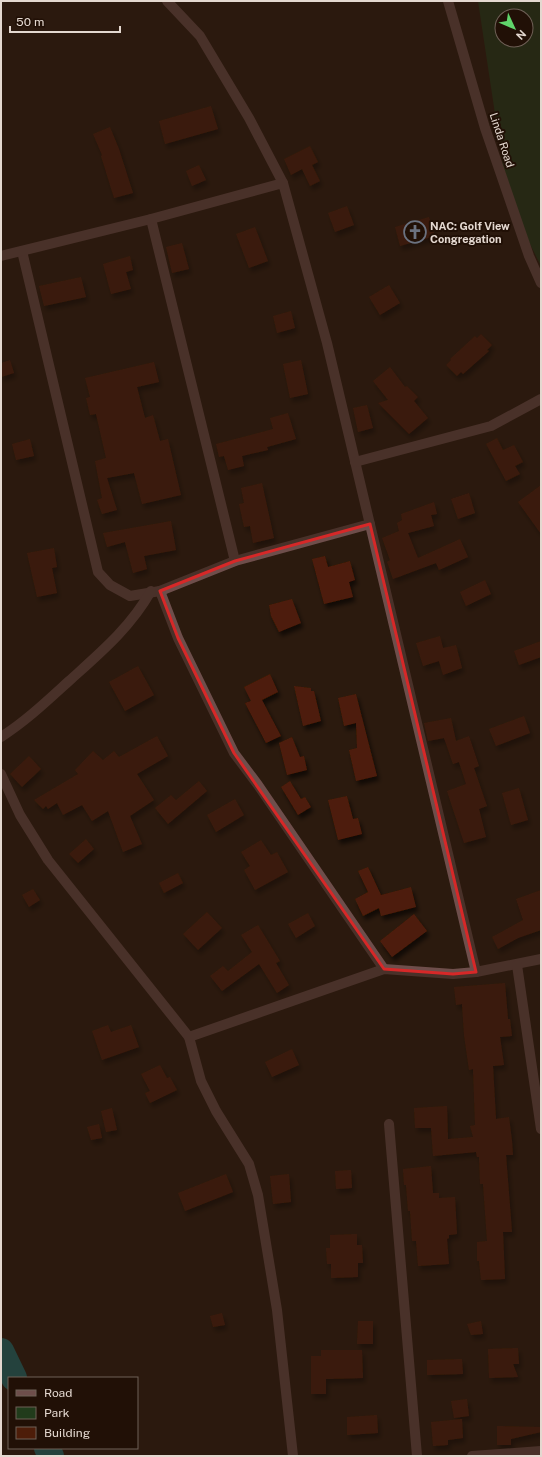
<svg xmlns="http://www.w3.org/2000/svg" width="542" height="1457" font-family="'Public Sans',sans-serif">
<defs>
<filter id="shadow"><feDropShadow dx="2.5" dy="4.5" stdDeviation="2" flood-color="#0009"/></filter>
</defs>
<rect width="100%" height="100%" fill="#2b1a0e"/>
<!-- green -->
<path fill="#213b1b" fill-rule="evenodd" d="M478 1H541V266L508 200ZM502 16H526V40H502Z"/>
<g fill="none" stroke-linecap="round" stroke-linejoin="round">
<!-- river -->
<g stroke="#1b7376" stroke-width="26">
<path d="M1 1351 14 1378"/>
<path d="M47 1448 51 1456"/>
</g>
</g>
<!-- building -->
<g fill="#4d1d09" filter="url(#shadow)">
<path d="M211 106 218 129 165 144 159 121Z"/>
<path d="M110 127 119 149 133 193 114 198 101 156 102 155 93 134Z"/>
<path d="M310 146 318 162 312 165 320 181 310 186 302 169 291 175 284 159Z"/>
<path d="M199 165 206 180 192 186 186 171Z"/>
<path d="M347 206 354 225 335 232 328 213Z"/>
<path d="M429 217 435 236 400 246 395 227Z"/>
<path d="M255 227 268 261 249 268 236 234Z"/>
<path d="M182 243 189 269 172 273 166 247Z"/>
<path d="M130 256 133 270 126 272 131 289 111 294 103 264Z"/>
<path d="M81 277 86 297 44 306 39 286Z"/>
<path d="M389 285 400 303 380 315 369 297Z"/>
<path d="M291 311 295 328 277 333 273 316Z"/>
<path d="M481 334 492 345 487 350 489 351 463 374 461 372 457 376 446 365 451 360 450 359 475 336 477 338Z"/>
<path d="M10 360 14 373 1 377V363Z"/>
<path d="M301 360 308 394 290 398 283 364Z"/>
<path d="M154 362 159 382 137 387 145 418 153 415 160 441 168 439 181 495 142 504 134 473 107 478 117 510 102 514 97 500 102 498 95 461 106 458 96 414 90 415 86 398 90 397 85 378Z"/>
<path d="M390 367 405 387 407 386 418 397 414 401 428 418 409 434 378 403 388 400 373 381Z"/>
<path d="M367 405 373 428 358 432 353 408Z"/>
<path d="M288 413 296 439 267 447 268 450 242 456 244 466 228 470 224 456 219 457 216 444 273 429 270 418Z"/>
<path d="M497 438 503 450 514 445 523 462 515 466 520 474 506 481 486 444Z"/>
<path d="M30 439 34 456 16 460 12 444Z"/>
<path d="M262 483 274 538 253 543 250 526 244 527 239 504 244 503 241 488Z"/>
<path d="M541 485V534L518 502Z"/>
<path d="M469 493 475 513 458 519 451 499Z"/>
<path d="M434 502 437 514 431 515 434 526 408 533 418 558 460 539 468 557 439 570 436 563 393 579 387 562 390 560 382 538 399 531 397 523 402 520 401 514Z"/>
<path d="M171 521 176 550 144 556 147 569 133 573 125 542 107 547 103 533Z"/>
<path d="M54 548 57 567 52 568 57 593 37 597 27 553Z"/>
<path d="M325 556 328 567 350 561 355 580 349 582 353 597 324 604 312 559Z"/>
<path d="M485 580 491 594 466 606 460 592Z"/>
<path d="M292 599 301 623 279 632 271 616 269 605Z"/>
<path d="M440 636 443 648 456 645 462 668 443 675 439 661 423 666 416 643Z"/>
<path d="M541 641V657L519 665 514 651Z"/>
<path d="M138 666 154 695 125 711 109 682Z"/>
<path d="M270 674 278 692 262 700 281 736 266 743 245 703 251 701 244 687Z"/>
<path d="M294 686 311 688V691H314L321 721 303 726Z"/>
<path d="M356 694 377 776 356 781 349 750 357 748 356 723 344 726 338 698Z"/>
<path d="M524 716 530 733 496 746 489 729Z"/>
<path d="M451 718 456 741 469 736 479 766 474 768 487 806 479 809 486 837 464 843 447 791 466 784 459 762 453 764 444 738 428 741 424 723Z"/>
<path d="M157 736 168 756 137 774 154 800 130 816 142 844 123 852 108 811 92 821 82 805 63 815 57 803 48 809 46 806 43 809 34 800 78 774 75 770 93 751 103 760 114 751 119 757Z"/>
<path d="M292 737 300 757 304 756 307 770 287 775 279 743Z"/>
<path d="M29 756 41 769 22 787 10 774Z"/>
<path d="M199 781 207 791 168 824 155 808 171 795 176 800Z"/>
<path d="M290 781 301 799 305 797 311 807 298 815 281 787Z"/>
<path d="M519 788 528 820 511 825 502 793Z"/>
<path d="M347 796 353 819 358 818 362 834 338 840 328 800Z"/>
<path d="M235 799 244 815 216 832 207 815Z"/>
<path d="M86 839 94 849 78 863 69 854Z"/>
<path d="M261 840 271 855 277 852 288 872 255 890 244 870 250 866 241 852Z"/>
<path d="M368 867 381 895 411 887 416 907 381 916 379 908 363 916 355 899 368 892 358 871Z"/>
<path d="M178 873 183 883 164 893 159 883Z"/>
<path d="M33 889 40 900 29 907 22 895Z"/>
<path d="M541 890V930L518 938 498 949 492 937 523 920 516 899Z"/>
<path d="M207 912 222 928 198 950 183 934Z"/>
<path d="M308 913 315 926 296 938 288 924Z"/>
<path d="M414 914 427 931 392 957 380 941Z"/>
<path d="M258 925 280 961 276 963 289 985 277 993 259 964 222 991 210 976 223 966 228 971 252 952 241 935Z"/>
<path d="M505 983 508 1019H510L512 1036 500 1037 504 1065 493 1066 496 1119 509 1117 512 1141 513 1155H506L512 1232H503L505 1279 481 1280 479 1261H477V1242L487 1241 483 1184H480L479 1157H477L476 1152 433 1156 431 1128H415L414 1108 447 1106 448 1139 473 1137 470 1126 475 1125 473 1069 469 1070 464 1035 462 1004 456 1005 454 987Z"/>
<path d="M108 1025 111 1032 131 1025 139 1047 102 1060 92 1031Z"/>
<path d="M292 1049 299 1065 272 1077 265 1062Z"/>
<path d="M160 1065 167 1078 170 1077 177 1090 150 1103 145 1093 150 1091 141 1074Z"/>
<path d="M112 1108 117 1130 106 1132 101 1111Z"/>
<path d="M99 1124 102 1138 91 1140 87 1127Z"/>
<path d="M431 1166 433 1193H439V1198L455 1197 457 1234 449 1235V1238L447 1239 449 1264 418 1266 416 1241H412L410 1211H408L406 1185H404L403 1169Z"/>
<path d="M351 1170 352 1188 336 1189 335 1171Z"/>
<path d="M226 1174 233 1192 185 1211 178 1193Z"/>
<path d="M289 1174 291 1202 273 1204 270 1176Z"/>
<path d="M357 1234V1245H362L363 1263H358V1277L331 1278V1264H327L326 1248H330V1235Z"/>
<path d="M222 1313 225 1325 213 1327 210 1316Z"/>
<path d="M358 1321H373V1344H357Z"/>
<path d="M481 1321 483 1334 471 1335 467 1324Z"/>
<path d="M518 1348 519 1364H513L518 1377 489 1378 488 1349Z"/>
<path d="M321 1350H362L363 1378 326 1379V1394H311V1356H321Z"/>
<path d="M462 1359 463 1374 427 1375V1360Z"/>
<path d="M467 1399 469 1416 454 1418 451 1401Z"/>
<path d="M377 1415 378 1433 347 1435V1417Z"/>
<path d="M462 1419 463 1438 448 1440V1445L433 1446 431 1422Z"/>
<path d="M497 1426 541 1427V1432L511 1439V1445H497Z"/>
</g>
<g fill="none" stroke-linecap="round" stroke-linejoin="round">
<!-- street -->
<g stroke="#6e4e4b" stroke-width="10">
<path d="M167 1 200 36 249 118 283 183"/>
<path d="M448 1 485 128 529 256 541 283"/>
<path d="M151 219 235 561"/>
<path d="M22 251 98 572 110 585 130 596 160 591 235 561 370 524"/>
<path d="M1 256 151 219 283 183 327 343 476 972 541 959"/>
<path d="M355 462 491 426 541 399"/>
<path d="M160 591 178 638 234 753 258 785 384 969"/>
<path d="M1 737C26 721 47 701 69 681 100 653 130 628 151 591"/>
<path d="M1 774 20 815 48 860 189 1037 201 1081 216 1111 249 1164 258 1195 277 1310 293 1456"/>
<path d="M517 965 541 1129"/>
<path d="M189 1037 384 969 453 974 476 972"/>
<path d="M389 1124 417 1456"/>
<path d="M472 1456 541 1451"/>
</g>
</g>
<!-- marked area -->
<path d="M0 0H542V1457H0ZM370 524 476 972 453 974 384 969 234 753 178 638 160 591 235 561Z" fill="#2b1a0e" fill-opacity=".55" fill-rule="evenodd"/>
<path fill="none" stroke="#d62828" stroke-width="3" stroke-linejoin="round" d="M370 524 476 972 453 974 384 969 234 753 178 638 160 591 235 561Z"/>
<!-- icons -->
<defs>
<g id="church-ring" transform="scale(1.15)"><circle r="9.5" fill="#211006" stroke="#6b7280" stroke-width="1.5"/><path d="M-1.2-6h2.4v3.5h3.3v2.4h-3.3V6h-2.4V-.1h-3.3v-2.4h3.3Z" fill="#6b7280"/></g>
</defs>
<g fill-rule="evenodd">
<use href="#church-ring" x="415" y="232"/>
</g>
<g text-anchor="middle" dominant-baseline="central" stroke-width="4" stroke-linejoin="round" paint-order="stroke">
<!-- street labels -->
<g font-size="11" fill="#e4d8d0" stroke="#211006">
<text transform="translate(502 140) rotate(72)">Linda Road</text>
</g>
<!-- poi labels -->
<g font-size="11" font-weight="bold" fill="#e4d8d0" stroke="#211006" text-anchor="start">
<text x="430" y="226">NAC: Golf View<tspan x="430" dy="13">Congregation</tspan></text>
</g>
</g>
<!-- border -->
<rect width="542" height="1457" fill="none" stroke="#e4d8d0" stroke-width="4"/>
<!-- legend -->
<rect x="8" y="1377" width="130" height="72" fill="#211006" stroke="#6f6057"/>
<rect x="16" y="1390" width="20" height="6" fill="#6e4e4b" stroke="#6f6057"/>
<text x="44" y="1397" font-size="12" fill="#e4d8d0">Road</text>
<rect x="16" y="1407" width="20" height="12" fill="#213b1b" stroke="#6f6057"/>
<text x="44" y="1417" font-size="12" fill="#e4d8d0">Park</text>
<rect x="16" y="1427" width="20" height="12" fill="#4d1d09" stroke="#6f6057"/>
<text x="44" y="1437" font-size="12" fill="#e4d8d0">Building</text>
<!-- north arrow -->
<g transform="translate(514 28) rotate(134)"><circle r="19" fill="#211006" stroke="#6f6057"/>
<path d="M0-3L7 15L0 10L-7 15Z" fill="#60d56b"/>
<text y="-6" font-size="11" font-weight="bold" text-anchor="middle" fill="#e4d8d0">N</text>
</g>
<!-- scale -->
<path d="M10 26v6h110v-6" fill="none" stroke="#e4d8d0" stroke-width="2"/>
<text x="16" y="26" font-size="12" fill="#e4d8d0" stroke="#211006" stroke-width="3" paint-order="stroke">50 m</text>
</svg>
